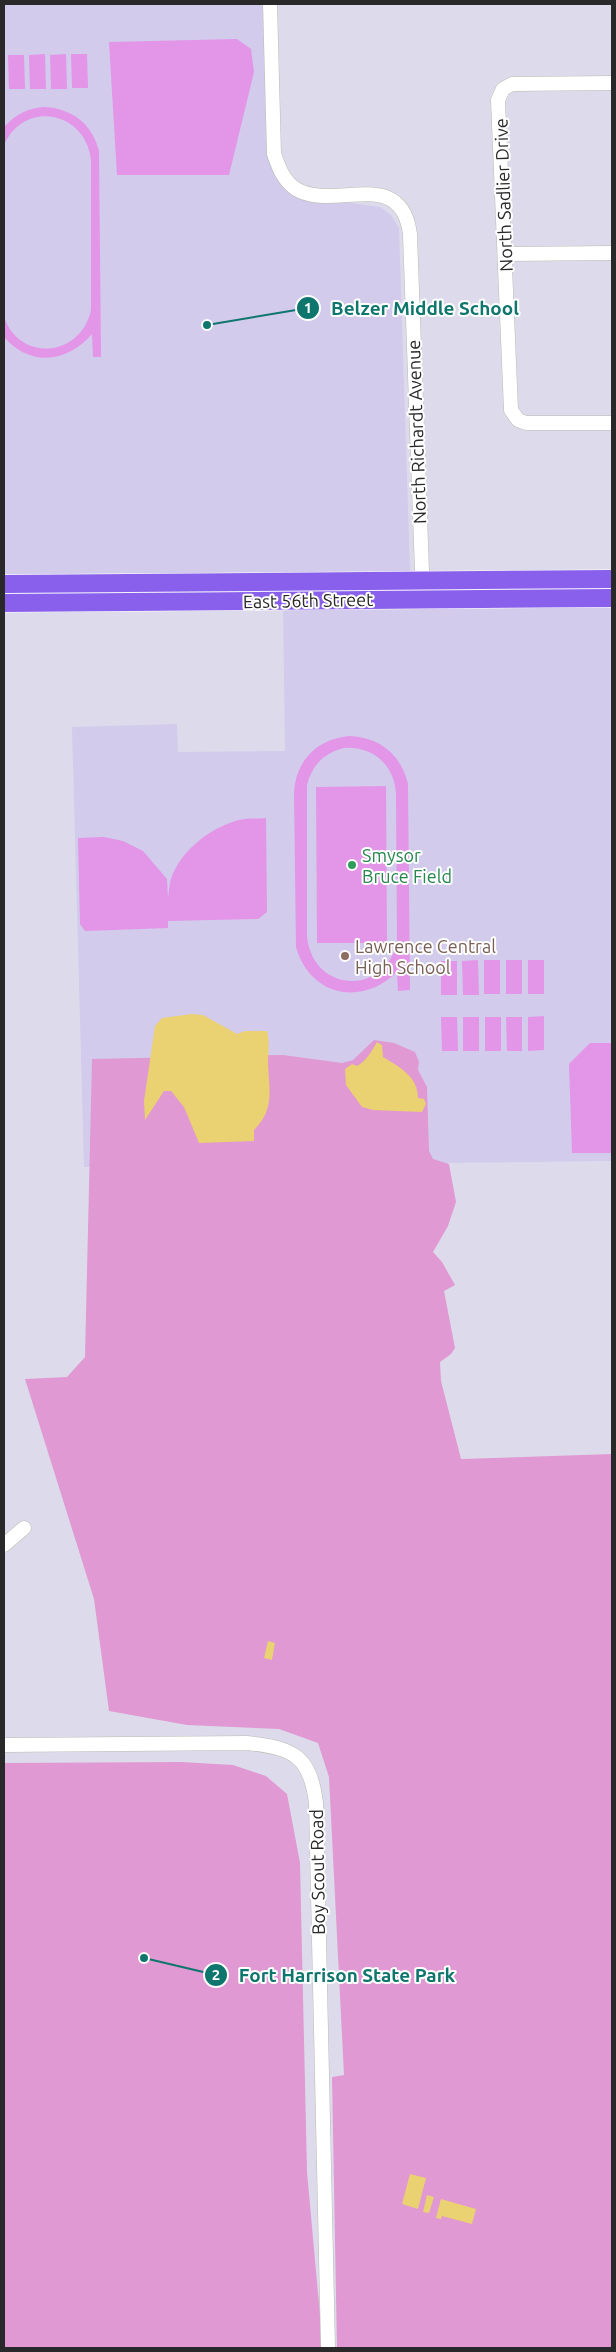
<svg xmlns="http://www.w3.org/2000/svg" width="616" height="2352" font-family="Ubuntu,sans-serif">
<rect width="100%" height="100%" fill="#dddbeb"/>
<!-- education -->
<g fill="#d2cbec">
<path d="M4 4H265L269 153 310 197 380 207 391 215 399 228 410 572 4 574Z"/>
<path d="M612 598V1161L84 1167 72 727 177 724 178 752 285 751 283 601Z"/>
</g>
<!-- green -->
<g fill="#e099d2">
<path d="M374 1040 394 1043 415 1052 419 1062 418 1070 427 1087 429 1151 433 1159 449 1164 456 1202 448 1226 433 1252 442 1262 455 1285 444 1291 455 1348 451 1354 440 1362 441 1381 461 1459 612 1454V2348H337L332 2077 344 2075 329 1777 318 1743 279 1729 187 1725 109 1711 94 1599 25 1379 67 1377 85 1357 92 1059 283 1055 342 1063 353 1060Z"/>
<path d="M181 1762 233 1765 266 1776 287 1794 300 1863 307 2172 323 2348H4V1763Z"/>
</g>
<!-- pitch -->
<g fill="#e395e7" fill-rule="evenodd">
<path d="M237 39 251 49 254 72 229 175H117L109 42Z"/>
<path d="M45 54 46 89H30L29 55Z"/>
<path d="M66 54 67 89H51L50 55Z"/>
<path d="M71 54H87L88 88H72Z"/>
<path d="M8 55H24L25 89H9Z"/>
<path d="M45 107C73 109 92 124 99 151L101 357H93L92 334C67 363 30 367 4 337V317C20 363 81 357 91 310V160C86 111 24 99 4 145V127C16 114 28 108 45 107Z"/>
<path d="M351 736C381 738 401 755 408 784L410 990 398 991 397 972C361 1007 310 996 296 947L294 792C296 760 318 738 351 736ZM344 748C372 746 394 764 396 793L397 943C383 997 313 992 307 937V785C312 765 324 753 344 748Z"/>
<path d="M386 786 387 943H317L316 787Z"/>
<path d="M266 818 267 912 258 919 168 921V928L85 931 80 924 78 838 104 837 123 841 143 851 167 879 168 898C169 892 169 885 171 879 180 851 211 827 239 820 247 818 257 819 266 818Z"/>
<path d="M478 960 479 995H463L462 961Z"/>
<rect x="484" y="960" width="16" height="34"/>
<rect x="506" y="960" width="16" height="34"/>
<rect x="528" y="960" width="16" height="34"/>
<rect x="441" y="961" width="16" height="34"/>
<path d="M544 1016V1050L528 1051V1017Z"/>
<path d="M441 1017H457L458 1051H442Z"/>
<rect x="463" y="1017" width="16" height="34"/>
<rect x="485" y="1017" width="16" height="34"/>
<path d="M506 1017H522V1051H507Z"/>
<path d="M590 1043H612V1153H572L569 1064Z"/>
</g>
<!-- water -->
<g fill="#ead171">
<path d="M192 1014 203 1015 237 1034 245 1031H267C270 1042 268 1051 268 1063 269 1090 275 1109 254 1130V1141L199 1143 184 1107 171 1091H164L145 1120 144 1101 155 1026 162 1018Z"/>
<path d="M377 1042 382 1045 383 1057C399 1067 418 1076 418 1098L424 1099 426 1104 422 1112 373 1110 362 1107 346 1085 345 1069 352 1064 357 1066C367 1060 371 1052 377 1042Z"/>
<path d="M268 1641 275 1643 272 1660 264 1658Z"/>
<path d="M410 2174 426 2178 418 2209 402 2204Z"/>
<path d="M427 2195 434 2197 429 2213 423 2212Z"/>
<path d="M441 2199 476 2209 472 2224 442 2216 441 2219 436 2218Z"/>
</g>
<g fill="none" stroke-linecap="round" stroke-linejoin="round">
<!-- minor casing -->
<g stroke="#b8bcaf" stroke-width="15">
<g id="minor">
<path d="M270 4 274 154C279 168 283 180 296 189 334 212 401 165 410 234L423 600"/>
<path d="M612 83 512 84 503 89 498 100 511 410 518 420 526 423H612"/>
<path d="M505 254 612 253"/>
<path d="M4 1545 24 1528"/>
<path d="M4 1745 247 1743C293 1748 310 1755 316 1803L328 2348"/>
</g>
</g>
<!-- major casing -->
<g stroke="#fff" stroke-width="19">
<g id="major">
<path d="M4 584 612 579"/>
<path d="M4 603 612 598"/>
</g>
</g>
<!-- minor -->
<use href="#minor" stroke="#fff" stroke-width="14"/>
<!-- major -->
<use href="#major" stroke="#8960eb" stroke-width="18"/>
</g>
<!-- markers -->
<circle fill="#2e9e5b" stroke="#fff" stroke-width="2" cx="352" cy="865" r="5"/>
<circle fill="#8d6e63" stroke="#fff" stroke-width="2" cx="345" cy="956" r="5"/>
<g text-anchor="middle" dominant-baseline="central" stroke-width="4" stroke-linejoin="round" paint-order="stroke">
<!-- street labels -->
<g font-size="18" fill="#292929" stroke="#fff">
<text transform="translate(503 195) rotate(-92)">North Sadlier Drive</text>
<text transform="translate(416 432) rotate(-92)">North Richardt Avenue</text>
<text transform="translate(308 600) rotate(-1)">East 56th Street</text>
<text transform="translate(317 1872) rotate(-91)">Boy Scout Road</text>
</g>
<!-- leisure labels -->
<g font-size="18" fill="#27864d" stroke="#fff" text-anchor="start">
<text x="362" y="855">Smysor<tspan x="362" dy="21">Bruce Field</tspan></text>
</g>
<!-- education labels -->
<g font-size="18" fill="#785e54" stroke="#fff" text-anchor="start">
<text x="355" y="946">Lawrence Central<tspan x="355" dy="21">High School</tspan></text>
</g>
</g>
<!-- callouts -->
<path fill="none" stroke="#0f766e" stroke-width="2" d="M207 325L308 308M144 1958L216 1975"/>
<g fill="#0f766e" stroke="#fff" stroke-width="2">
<circle cx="207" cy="325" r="5"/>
<circle cx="144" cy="1958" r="5"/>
<circle cx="308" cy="308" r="12"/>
<circle cx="216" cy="1975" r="12"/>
</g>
<g font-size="15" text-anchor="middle" font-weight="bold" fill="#fff">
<text x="308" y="313">1</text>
<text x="216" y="1980">2</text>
</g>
<g font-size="19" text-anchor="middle" font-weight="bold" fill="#0f766e" stroke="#fff" stroke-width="4" stroke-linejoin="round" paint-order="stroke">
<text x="425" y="315">Belzer Middle School</text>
<text x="347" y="1982">Fort Harrison State Park</text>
</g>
<!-- border -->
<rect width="616" height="2352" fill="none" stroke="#292929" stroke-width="10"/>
</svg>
